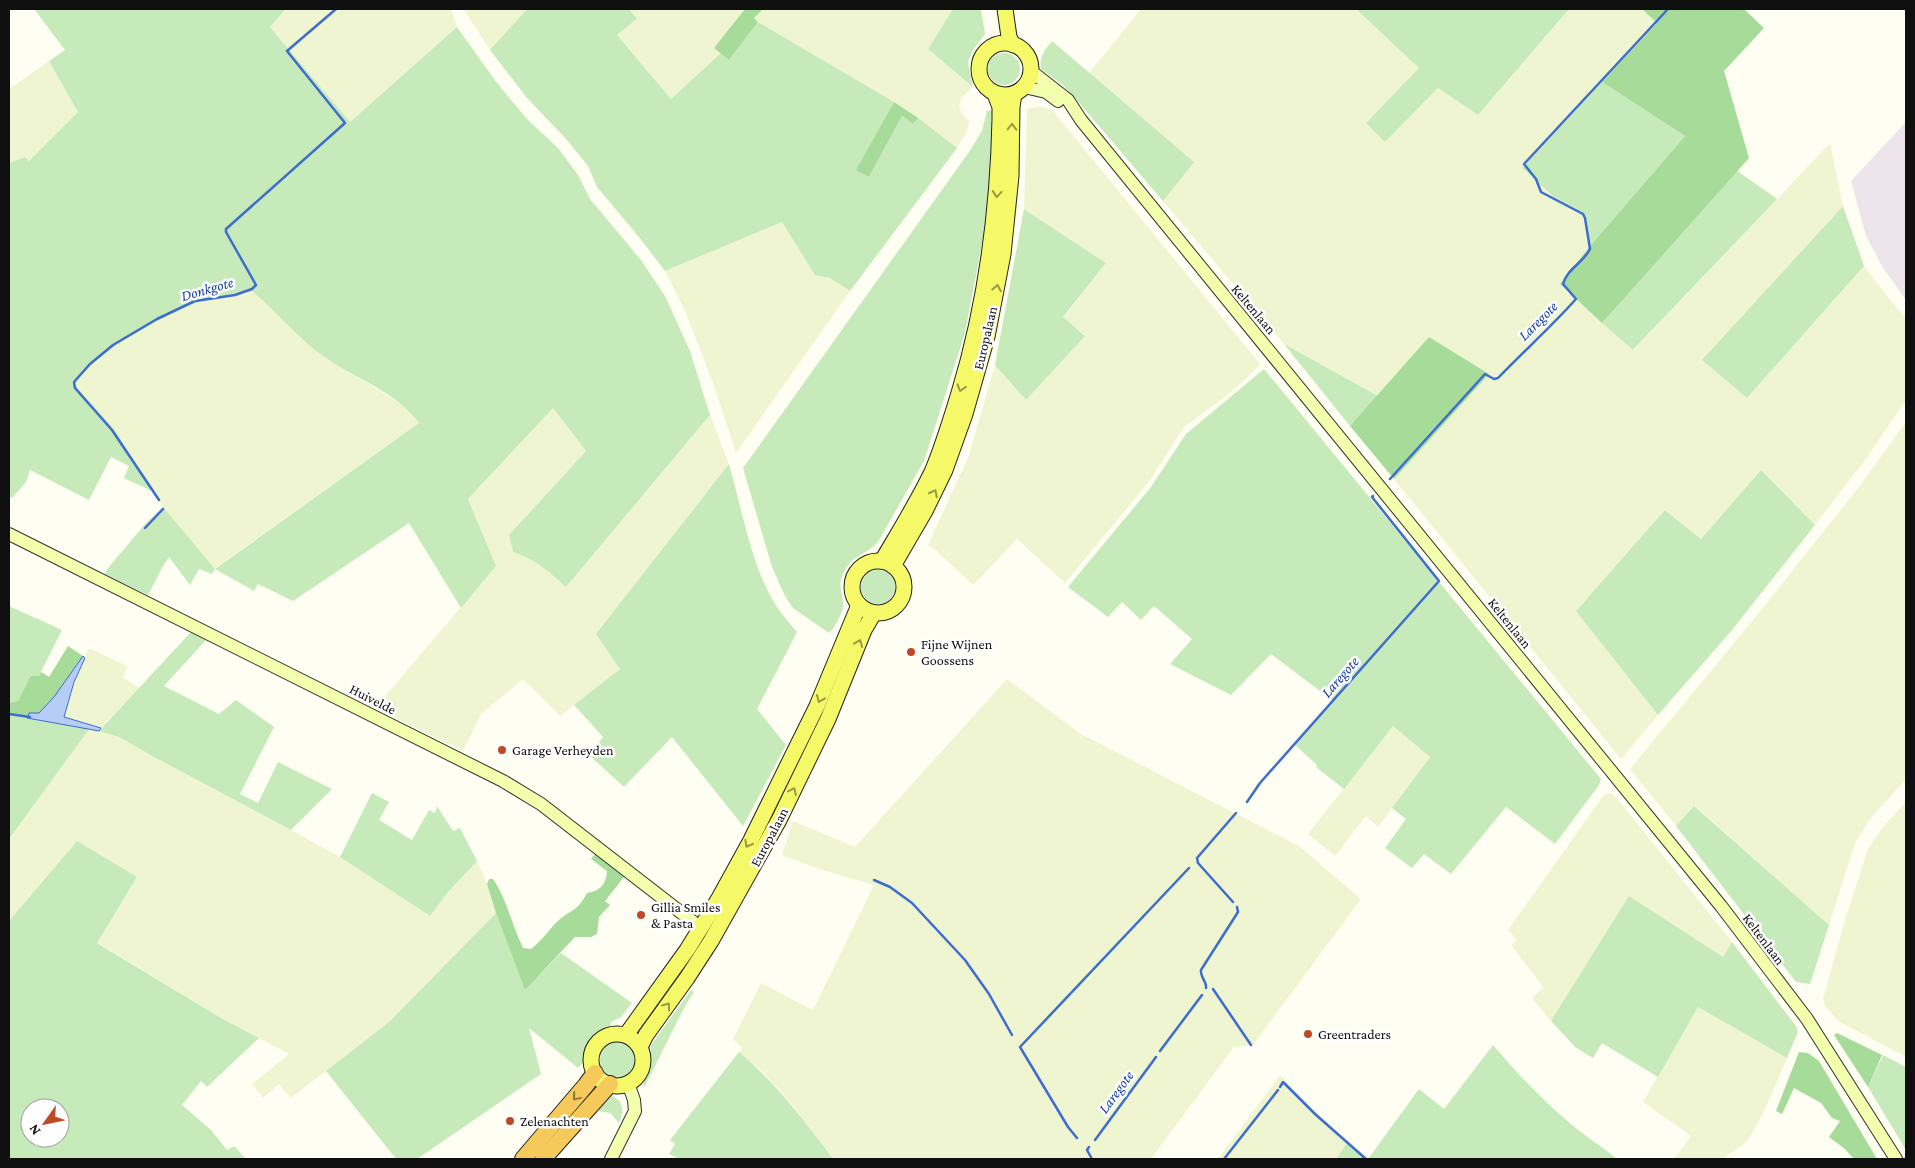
<svg xmlns="http://www.w3.org/2000/svg" width="1915" height="1168" font-family="'Crimson Pro',serif">
<rect width="100%" height="100%" fill="#fefff2"/>
<!-- industrial -->
<path fill="#eee4ec" d="M1906 122V300L1883 268 1866 236 1851 181Z"/>
<!-- farmland -->
<g fill="#eff5d1">
<path d="M282 9H451L457 27 350 122 270 27 283 11Z"/>
<path d="M465 9H527L490 50 466 13Z"/>
<path d="M629 9H745L715 47 721 53 671 99 617 35 637 19Z"/>
<path d="M763 9H953L928 49 973 87 961 98 959 105 962 114 969 121 967 131 957 148 894 102 758 22 754 18Z"/>
<path d="M1141 9H1356L1420 68 1366 123 1385 142 1438 88 1478 115 1569 9H1642L1657 23 1522 168 1554 197 1578 210 1587 222 1590 246 1560 284 1574 298 1634 350 1830 143 1843 206 1702 360 1747 398 1864 266 1896 307 1906 318V400L1865 460 1815 525 1761 470 1701 539 1666 510 1577 610 1658 715 1621 759 1394 479 1489 374 1429 337 1378 396 1284 344 1163 201 1193 162 1089 73Z"/>
<path d="M49 61 79 112 29 161 25 157 9 163V89Z"/>
<path d="M1041 106 1053 111 1260 364 1247 378 1221 400 1184 427 1148 483 1065 583 1017 539 973 585 937 551 928 545 968 458 995 365 1026 400 1085 335 1063 318 1106 263 1024 209 1027 109Z"/>
<path d="M782 222 815 274 830 278 850 291 736 453 713 383 686 313 665 271Z"/>
<path d="M253 290 297 334 328 359 409 409 419 423 214 569 163 507 113 429 74 384 88 367 119 343 185 305 234 296Z"/>
<path d="M553 408 586 451 509 535 513 552 524 555 545 569 566 587 710 415 729 464 597 634 620 669 560 716 523 679 481 714 463 751 375 708 496 566 468 499Z"/>
<path d="M1906 422V779L1870 819 1855 843 1829 925 1695 806 1676 826 1630 769 1763 608 1858 488Z"/>
<path d="M89 648 127 666 123 678 139 688 101 728 64 717 74 682Z"/>
<path d="M1007 679 1081 734 1299 846 1361 899 1253 1045 1234 1047 1151 1159H833L792 1104 762 1071 739 1052 742 1048 733 1039 761 983 813 1010 874 885 819 869 782 855 793 821 855 847Z"/>
<path d="M1393 726 1430 757 1378 827 1366 816 1335 856 1308 834Z"/>
<path d="M90 728 119 737 154 757 291 830 340 857 430 916 448 892 477 861 487 884 496 913 389 1022 291 1098 279 1084 263 1098 252 1084 289 1054 221 1018 97 942 137 878 77 841 9 921V839Z"/>
<path d="M1611 793 1616 797 1732 942 1723 957 1551 1021 1532 998 1543 987 1511 945 1517 940 1508 930 1601 799 1606 794Z"/>
<path d="M1906 802V1057L1840 1022 1825 1006 1823 999 1845 920 1868 849 1883 827Z"/>
<path d="M1698 1007 1787 1058 1766 1107 1752 1134 1744 1144 1722 1159H1674L1691 1136 1643 1102Z"/>
<path d="M1280 1075 1347 1143 1336 1159H1218Z"/>
</g>
<!-- green -->
<g fill="#c7eabb" fill-rule="evenodd">
<path d="M34 9H282L284 11 270 27 350 122 457 27 497 83 528 120 558 148 578 175 590 199 641 260 665 296 690 351 710 415 566 587C550 573 534 558 513 552L509 535 586 451 553 408 468 499 496 566 461 608 409 523 293 601 258 584 254 591 215 569 212 574 199 569 190 585 169 557 162 568 148 595 105 574 108 568 145 524 163 507 215 569 419 423C397 393 359 380 329 360 300 341 278 313 252 291L234 296 185 305 119 343 88 367 74 384 114 429 154 492 124 478 129 466 111 457 89 500 30 470 26 482 12 498 9 496V163L25 157 29 161 78 112 49 61 65 50Z"/>
<path d="M527 9H629L637 19 617 35 671 99 721 53 729 60 758 22 894 102 857 170 869 177 902 116 913 124 918 118 957 148 850 291 830 278 815 275 782 222 665 271 639 237 597 187 588 166 567 140 527 98 490 50Z"/>
<path d="M953 9H981L985 34 973 50 968 62 973 87 928 49Z"/>
<path d="M1356 9H1569L1478 115 1438 88 1385 142 1366 123 1419 68Z"/>
<path d="M1052 41 1194 162 1163 201 1075 98 1063 85 1041 69C1039 56 1045 50 1052 41Z"/>
<circle cx="1004" cy="69" r="16"/>
<path d="M1602 82 1685 136 1590 246 1587 222 1578 210 1554 197 1522 168Z"/>
<path d="M992 110 991 158 985 228 965 333 924 461 878 542C867 555 853 554 844 572 836 587 844 593 843 606 842 614 835 628 829 633L793 608 785 596 772 567 743 468 969 152 982 131 987 111Z"/>
<path d="M1736 170 1777 199 1633 350 1602 323Z"/>
<path d="M1843 206 1864 266 1747 398 1702 360Z"/>
<path d="M1024 209 1106 263 1063 317 1085 336 1026 400 995 365Z"/>
<path d="M1284 344 1378 396 1350 426Z"/>
<path d="M1264 369 1601 779 1599 785 1555 844 1506 807 1451 874 1424 854 1412 868 1385 848 1406 819 1392 808 1430 757 1393 726 1344 789 1316 767 1317 765 1295 745 1332 700 1271 654 1231 695 1170 664 1192 639 1154 606 1141 620 1122 602 1108 617 1068 587 1151 487 1186 434Z"/>
<path d="M729 464C740 502 749 552 766 587 773 604 785 618 797 632L757 709 786 745 743 826 672 737 624 787 589 755 603 737 574 705 620 669 596 634Z"/>
<path d="M1761 470 1815 525 1732 630 1658 715 1576 611 1665 510 1701 539Z"/>
<circle cx="878" cy="587" r="17"/>
<path d="M9 606 62 630 39 676 31 677 18 701 9 703Z"/>
<path d="M191 632 206 640 164 686 219 714 236 700 274 727 240 794 258 803 278 762 332 789 291 830 154 757 119 737 99 731Z"/>
<path d="M9 714 90 728 9 839Z"/>
<path d="M372 793 389 802 379 820 412 840 429 810 435 813 437 806 453 831 460 828 477 861 448 892 430 916 340 857Z"/>
<path d="M1694 806 1829 925 1810 984 1796 982 1676 826Z"/>
<path d="M77 841 137 877 97 943 221 1018 259 1038 207 1087 201 1081 182 1105 211 1130 227 1150 234 1146 246 1159H9V921ZM30 1108H60V1138H30Z"/>
<path d="M1629 896 1723 957 1732 942 1796 1026 1798 1032 1787 1058 1698 1007 1658 1077 1602 1043 1593 1058 1575 1047 1551 1021Z"/>
<path d="M496 913 525 989 561 953 632 1003 621 1017 611 1022 610 1027C592 1034 584 1047 586 1066L582 1064 578 1068 529 1028 541 1074 417 1159H396L326 1071 389 1022Z"/>
<path d="M691 990 694 992 685 1006 644 1088 643 1083 651 1064V1045Z"/>
<circle cx="618" cy="1060" r="18"/>
<path d="M1493 1045C1517 1073 1542 1100 1571 1124 1586 1137 1603 1147 1617 1159H1368L1419 1089 1444 1109Z"/>
<path d="M739 1052C776 1083 804 1120 833 1159H679L669 1154 675 1144 670 1140Z"/>
<path d="M1883 1055 1906 1067V1150L1868 1087Z"/>
<path d="M612 1096C624 1101 624 1112 619 1123L610 1113 598 1111Z"/>
<path d="M1347 1143 1366 1159H1336Z"/>
</g>
<!-- forest -->
<g fill="#a6db9a">
<path d="M745 9H763L754 18 758 22 729 60 714 48Z"/>
<path d="M1642 9H1744L1764 28 1724 71 1749 158 1602 323 1560 284 1590 246 1685 136 1602 82 1657 23Z"/>
<path d="M894 102 918 118 913 124 902 116 869 177 856 170Z"/>
<path d="M1429 337 1489 374 1394 479 1350 426Z"/>
<path d="M68 646 83 656 54 697 39 713H29L27 718 9 714V703L18 701 31 676H39L41 672 49 677Z"/>
<path d="M595 854 624 877 605 901 610 905 599 917 597 934 591 937H575L525 990 496 913 487 884 489 879H493C507 900 512 925 523 948L531 949C542 941 549 929 559 920 573 908 577 912 587 893 600 891 606 885 607 871L591 859Z"/>
<path d="M1837 1033 1882 1055 1868 1087 1834 1035Z"/>
<path d="M1799 1052 1808 1053 1819 1061 1877 1159H1854L1845 1149 1829 1137 1840 1121 1832 1118 1821 1103 1794 1088 1782 1114 1776 1111Z"/>
</g>
<!-- water -->
<path fill="#b6cdf7" stroke="#3d6dce" d="M83 656 85 658 74 682 64 717 101 728 99 731 27 718 29 713H39L54 697Z"/>
<g fill="none" stroke-linecap="round" stroke-linejoin="round">
<!-- stream -->
<g stroke="#3d6dce" stroke-width="2.5">
<path d="M1390 479 1485 374 1494 379 1498 378C1524 351 1551 327 1576 299L1563 284C1567 269 1583 263 1590 249L1585 218 1583 214 1541 192 1536 179 1524 164 1668 9"/>
<path d="M159 500 112 430 75 388 74 382 90 364 113 345 157 319 195 301 235 295 252 289 256 285 226 232V229L345 123 287 51 336 9"/>
<path d="M145 528 163 509"/>
<path d="M9 714 30 717"/>
<path d="M1247 802 1260 783 1439 581 1372 497 1373 496"/>
<path d="M874 880 890 887 912 903 965 960 989 994 1012 1035"/>
<path d="M1233 902 1198 863 1197 858 1236 813"/>
<path d="M1206 988C1207 982 1200 977 1201 970L1238 912 1237 907"/>
<path d="M1213 989 1251 1045"/>
<path d="M1160 1051 1202 995"/>
<path d="M1280 1087 1283 1082 1315 1114 1366 1159"/>
<path d="M1077 1138 1068 1127 1020 1047 1189 868"/>
<path d="M1095 1140 1156 1057"/>
<path d="M1089 1147 1087 1150 1092 1159"/>
<path d="M1224 1159 1278 1090"/>
</g>
<!-- secondary casing -->
<g stroke="#313131" stroke-width="14">
<g id="secondary">
<path d="M1031 71 1068 100 1081 120 1721 906 1807 1019 1896 1159"/>
<path d="M1024 87 1046 92 1058 101"/>
<path d="M9 534 503 781 541 804 701 928"/>
<path d="M611 1159 635 1111 634 1100 628 1083"/>
</g>
</g>
<!-- primary casing -->
<g stroke="#202020" stroke-width="17">
<g id="primary">
<path d="M1005 9 1009 37 1013 45"/>
<circle cx="1005" cy="69" r="26"/>
<path d="M882 561C899 532 917 503 932 472 943 446 951 419 959 393 986 304 998 212 1000 119V107L995 94"/>
<circle cx="878" cy="587" r="26"/>
<path d="M893 566 925 511 945 470 965 414 987 337 1003 254 1011 176 1012 107 1014 94"/>
<circle cx="617" cy="1060" r="26"/>
<path d="M626 1035 687 950 718 900 751 840 817 706 859 605"/>
<path d="M640 1047 646 1035 687 978 711 941 779 820 828 719 864 630 874 613"/>
</g>
</g>
<!-- highway casing -->
<g stroke="#202020" stroke-width="18">
<g id="highway">
<path d="M523 1159 586 1085 595 1073"/>
<path d="M543 1159 610 1084"/>
</g>
</g>
<!-- secondary -->
<use href="#secondary" stroke="#f2ffad" stroke-width="12"/>
<!-- primary -->
<use href="#primary" stroke="#f5f968" stroke-width="15"/>
<!-- highway -->
<use href="#highway" stroke="#f5ca5a" stroke-width="16"/>
</g>
<!-- one-way arrows -->
<defs><path id="oneway-chevron" d="M-2-3.5L2.5 0L-2 3.5" fill="none" stroke-width="1.6" stroke-linecap="round" stroke-linejoin="round" transform="scale(1.25)"/></defs>
<g stroke="#999b44">
<use href="#oneway-chevron" transform="translate(1012 127) rotate(-89)"/>
<use href="#oneway-chevron" transform="translate(997 194) rotate(95)"/>
<use href="#oneway-chevron" transform="translate(997 288) rotate(-79)"/>
<use href="#oneway-chevron" transform="translate(961 388) rotate(107)"/>
<use href="#oneway-chevron" transform="translate(934 493) rotate(-63)"/>
<use href="#oneway-chevron" transform="translate(859 643) rotate(-68)"/>
<use href="#oneway-chevron" transform="translate(820 699) rotate(113)"/>
<use href="#oneway-chevron" transform="translate(793 791) rotate(-64)"/>
<use href="#oneway-chevron" transform="translate(748 844) rotate(118)"/>
<use href="#oneway-chevron" transform="translate(667 1006) rotate(-54)"/>
</g>
<use stroke="#8e7638" href="#oneway-chevron" transform="translate(576 1097) rotate(130)"/>
<!-- markers -->
<g fill="#c14826" stroke="#fff" stroke-width="2">
<circle cx="911" cy="652" r="5"/>
<circle cx="502" cy="750" r="5"/>
<circle cx="641" cy="915" r="5"/>
<circle cx="1308" cy="1034" r="5"/>
<circle cx="510" cy="1121" r="5"/>
</g>
<g text-anchor="middle" dominant-baseline="central" stroke-width="5" stroke-linejoin="round" paint-order="stroke">
<!-- street labels -->
<g font-size="14" fill="#0f0f0f" stroke="#fff">
<text transform="translate(1254 309) rotate(50)">Keltenlaan</text>
<text transform="translate(985 338) rotate(-77)">Europalaan</text>
<text transform="translate(1510 623) rotate(51)">Keltenlaan</text>
<text transform="translate(373 699) rotate(27)">Huivelde</text>
<text transform="translate(769 837) rotate(-62)">Europalaan</text>
<text transform="translate(1764 939) rotate(53)">Keltenlaan</text>
</g>
<!-- poi labels -->
<g font-size="14" fill="#0f0f0f" stroke="#fff" text-anchor="start">
<text x="921" y="644">Fijne Wijnen<tspan x="921" dy="16">Goossens</tspan></text>
<text x="512" y="750">Garage Verheyden</text>
<text x="651" y="907">Gillia Smiles<tspan x="651" dy="16">&amp; Pasta</tspan></text>
<text x="1318" y="1034">Greentraders</text>
<text x="520" y="1121">Zelenachten</text>
</g>
<!-- water labels -->
<g font-size="15" font-style="italic" fill="#1740a3" stroke="#fff">
<text transform="translate(207 289) rotate(-16)">Donkgote</text>
<text transform="translate(1538 321) rotate(-45)">Laregote</text>
<text transform="translate(1340 677) rotate(-49)">Laregote</text>
<text transform="translate(1116 1092) rotate(-54)">Laregote</text>
</g>
</g>
<!-- border -->
<rect width="1915" height="1168" fill="none" stroke="#0f0f0f" stroke-width="20"/>
<!-- north arrow -->
<g transform="translate(45 1123) rotate(237)"><circle r="24" fill="#ffffff" stroke="#9f9f9f"/>
<path d="M0-4L9 19L0 12L-9 19Z" fill="#c14826"/>
<text y="-8" font-size="14" font-weight="bold" text-anchor="middle" fill="#0f0f0f">N</text>
</g>
</svg>
